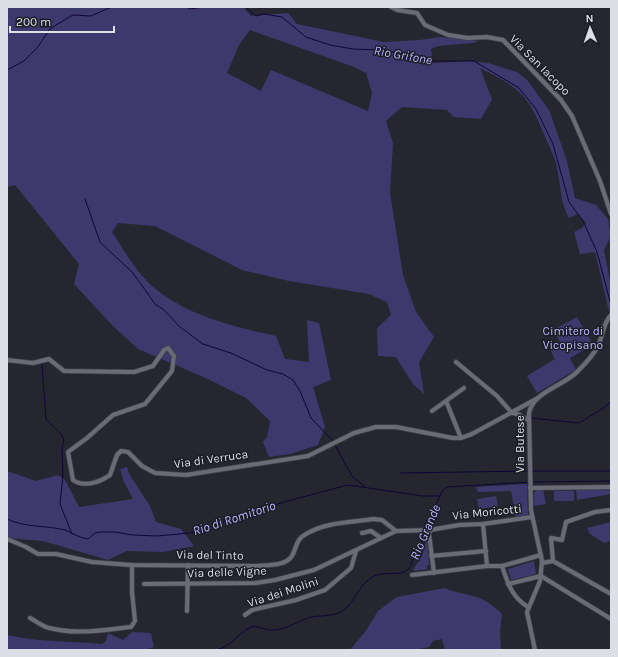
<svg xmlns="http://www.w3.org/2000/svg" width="618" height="657" font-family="Karla,sans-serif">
<rect width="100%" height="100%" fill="#262631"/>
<!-- green -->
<g fill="#3e396d" fill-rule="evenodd">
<path d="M7 7H243L251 16 288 13 297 24 384 42 420 40 440 37 478 41 473 43 438 46 431 49 433 63 468 61 488 63 517 72 527 80 549 110 567 161 575 198 596 205 608 219 611 236 604 250 611 286V320L595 252 580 254 574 232 582 228 586 223 578 214 569 218C560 202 561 186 557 168 556 158 550 149 546 139 529 96 522 89 480 68L492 99 481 119 454 117 447 110 402 107 386 121 393 143 390 193 403 275 416 312 434 337 419 362 424 394 413 384 396 357 378 356 377 328 391 315 387 302 369 294 289 281 242 270 155 226 118 223 112 232C123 249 137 273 152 286 187 316 232 326 276 336L285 359 309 362 307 320 319 323 331 380 313 387 325 427 318 445 290 454 269 457 263 442 267 437 270 421 246 398 208 379 138 349 111 324 74 284 79 264 15 185 7 187ZM250 30 354 67 366 73 372 93 368 111 271 70 261 91 227 73 239 45Z"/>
<path d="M577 317 592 343 591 346 570 358 576 370 537 393 527 376 555 359 550 350 561 344 553 330Z"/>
<path d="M127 467 129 474 150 506 156 522 181 529 194 546 163 552 127 551 108 560 43 541 7 538V471L36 481 58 475 65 480 79 507 133 499 124 482 120 469Z"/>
<path d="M527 484 528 515 516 518 511 491 478 492 476 487Z"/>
<path d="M543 489 546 504 534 506V493L537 490Z"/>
<path d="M611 489V494L577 500 576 490Z"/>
<rect x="554" y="491" width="20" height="10"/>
<path d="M496 496 498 506 479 509 477 499Z"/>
<path d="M611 522V540L604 543 590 534 587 528Z"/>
<path d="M427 537 429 565H427V569L415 571 413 570 422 556Z"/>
<path d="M534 561 536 574 511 580 508 569Z"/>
<path d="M445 588C455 593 465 593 476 597 487 600 494 607 502 614L500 631 501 650H445L442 639 433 641 429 647 415 650H350L365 632 378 611 397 597Z"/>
<path d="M132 632 151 633 154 647 145 650H7V635C38 642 70 641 102 644L106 641 108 633 123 640Z"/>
</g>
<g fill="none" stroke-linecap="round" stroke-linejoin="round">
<!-- stream -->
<g stroke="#110437" stroke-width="1">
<path d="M186 7 190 9 205 7"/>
<path d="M246 7 256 16 264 14 282 17 306 37 330 45 353 49 382 50 421 57 429 61H474L519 88 536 109 553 144 569 202 583 221 597 252 611 305"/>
<path d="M7 70 24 61 37 48 50 29 56 25 73 15 91 16 111 7"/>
<path d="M85 199 100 242 133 273 155 304 164 310 180 327 203 344 231 353 267 370 283 374 293 380 300 391 311 418 334 442"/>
<path d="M42 365 46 419 61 434 64 440 62 449 63 475 60 504 72 534"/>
<path d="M531 418 579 423 605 407 611 401"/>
<path d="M335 445 352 476 364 486"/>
<path d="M532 471H611"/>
<path d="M401 473 529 471"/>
<path d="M533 482 611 481"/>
<path d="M7 519C26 528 45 525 65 530 73 533 79 538 88 539L95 533 100 532H115L132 535 158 536 199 532 232 519 284 502 348 485 423 496H440"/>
<path d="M426 529 442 491 447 487 530 482"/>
<path d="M7 649 12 650"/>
<path d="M217 650C232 646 239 632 253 626 261 627 266 631 274 630 286 630 299 620 311 617 322 615 335 617 344 610 356 600 359 584 374 576 385 571 400 577 409 569L425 532"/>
</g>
<!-- minor casing -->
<g stroke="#41414a" stroke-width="5.5">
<g id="minor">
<path d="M391 7 397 10 417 13 425 25 448 35 468 38 487 37 503 40 561 100 572 116 600 181 611 214"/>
<path d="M7 360 33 363 49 359 64 371 134 372 153 366 164 350 168 348 174 356 172 371 145 404 113 415 87 438 68 452 73 480C84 488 100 482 110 475L117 455 121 451 128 452 142 466 155 473 186 475 308 456 354 433 376 427H396L453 438H461L472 434 538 398"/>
<path d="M456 362 497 396 512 413"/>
<path d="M446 401 461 438"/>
<path d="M432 411 464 388"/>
<path d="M513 413 520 415 528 420"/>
<path d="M530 488 611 487"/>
<path d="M483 524 487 566"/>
<path d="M430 530 429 534 434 573"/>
<path d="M362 533 371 531 381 538"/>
<path d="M7 539 26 547 38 554H56L92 562 131 565 257 566C267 565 286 566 292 556 297 547 296 539 306 534 326 522 352 522 374 519L382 520 396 531"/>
<path d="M431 556 486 551"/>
<path d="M553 561 551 538 562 540 566 522 595 512 611 510"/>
<path d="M553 561 611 594"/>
<path d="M542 563 553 561"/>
<path d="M502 566C508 584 512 597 528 607"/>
<path d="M412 575 487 566H502L541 555"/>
<path d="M541 576 611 619"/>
<path d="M144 584 256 583 275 580 314 570 396 531 430 530 459 525 483 524 532 517"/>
<path d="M508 584 541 576"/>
<path d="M187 611 188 565"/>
<path d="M245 615 252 610 296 600 325 590 351 568 356 551"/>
<path d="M30 618C36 621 43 627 49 628 77 635 103 630 131 627L135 621 132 592V565"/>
<path d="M535 650 527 612 540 581 542 561 531 510 529 413C533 392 563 386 577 372 585 364 593 356 598 346 603 336 603 323 611 315"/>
</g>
</g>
<!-- minor -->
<use href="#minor" stroke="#6a6b77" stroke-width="4"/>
</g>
<g text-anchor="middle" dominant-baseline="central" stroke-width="3" stroke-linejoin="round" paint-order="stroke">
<!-- street labels -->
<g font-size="12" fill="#dedee6" stroke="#1d1d27">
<text transform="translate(540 65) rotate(45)">Via San Iacopo</text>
<text transform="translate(520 444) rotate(-90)">Via Butese</text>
<text transform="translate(211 459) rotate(-8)">Via di Verruca</text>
<text transform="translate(487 512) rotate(-6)">Via Moricotti</text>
<text transform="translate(210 555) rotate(1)">Via del Tinto</text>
<text transform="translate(227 572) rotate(-2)">Via delle Vigne</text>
<text transform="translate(283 592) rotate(-18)">Via dei Molini</text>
</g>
<!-- park labels -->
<g font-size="12" fill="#bbb9fe" stroke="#1d1d27">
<text x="573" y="331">Cimitero di<tspan x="573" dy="14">Vicopisano</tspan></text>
</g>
<!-- water labels -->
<g font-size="13" font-style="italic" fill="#b8b6fc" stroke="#1d1d27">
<text transform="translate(403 55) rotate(10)">Rio Grifone</text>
<text transform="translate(234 518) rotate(-18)">Rio di Romitorio</text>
<text transform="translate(425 532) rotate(-67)">Rio Grande</text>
</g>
</g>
<!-- border -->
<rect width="618" height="657" fill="none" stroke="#dedee6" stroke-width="16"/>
<!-- north arrow -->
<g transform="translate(590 28) rotate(358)" stroke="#1d1d27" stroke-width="3" paint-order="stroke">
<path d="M0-3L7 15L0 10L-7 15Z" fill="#dedee6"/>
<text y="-6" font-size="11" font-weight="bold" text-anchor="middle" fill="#dedee6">N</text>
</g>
<!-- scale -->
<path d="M10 26v6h104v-6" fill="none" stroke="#dedee6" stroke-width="2"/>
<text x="16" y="26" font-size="12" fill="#dedee6" stroke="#1d1d27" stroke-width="3" paint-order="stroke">200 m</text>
</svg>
